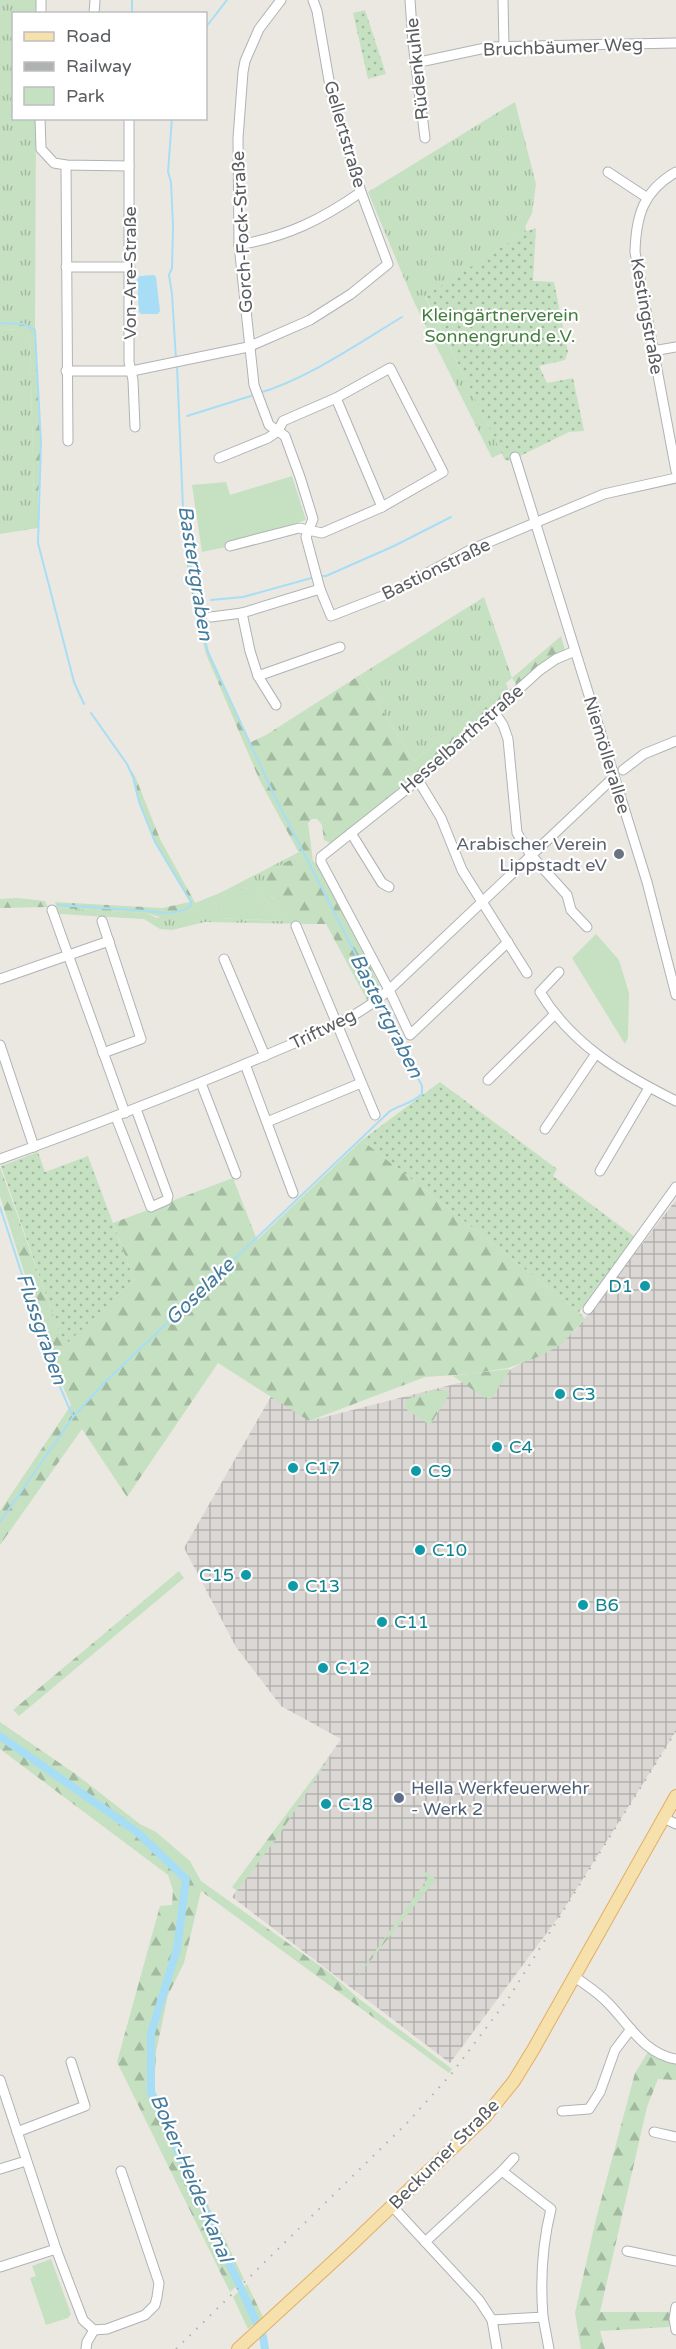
<svg xmlns="http://www.w3.org/2000/svg" width="676" height="2349" font-family="'Varela Round',sans-serif">
<defs>
<pattern id="industrial-grid" width="8" height="8" patternUnits="userSpaceOnUse" patternTransform="scale(1.5)"><rect width="8" height="8" fill="#dad7d4"/><path d="M0 4h8M4 0v8" fill="none" stroke="#b4b2af"/></pattern>
<pattern id="grass-tufts" width="24" height="20" patternUnits="userSpaceOnUse" patternTransform="scale(1.5)"><rect width="24" height="20" fill="#c5e1c1"/><path d="M3 7l-1-3M5 7V3M7 7l1-3M15 17l-1-3M17 17v-4M19 17l1-3" fill="none" stroke="#a3baa0"/></pattern>
<pattern id="forest-firs" width="22" height="20" patternUnits="userSpaceOnUse" patternTransform="scale(1.5)"><rect width="22" height="20" fill="#c5e1c1"/><path d="M5 1l3.5 6h-7zM16 11l3.5 6h-7z" fill="#a3baa0"/></pattern>
<pattern id="garden-dots" width="8" height="8" patternUnits="userSpaceOnUse" patternTransform="scale(1.5)"><rect width="8" height="8" fill="#c5e1c1"/><path d="M2 2h.1M6 6h.1" fill="none" stroke="#a3baa0" stroke-width="1.8" stroke-linecap="round"/></pattern>
</defs>
<rect width="100%" height="100%" fill="#ebe8e2"/>
<!-- industrial -->
<path fill="url(#industrial-grid)" d="M676 1200V1731L560 1915 450 2063 232 1897 341 1739 281 1706 236 1647 184 1548 273 1393 309 1421 510 1370 575 1331Z"/>
<!-- grass -->
<g fill="url(#grass-tufts)" fill-rule="evenodd">
<path d="M0 0H37V13L14 14V118L36 119 35 330 24 324 0 323Z"/>
<path d="M515 102 536 184 532 213 525 227 527 231 425 297 502 453 492 458 414 302 368 192Z"/>
<path d="M0 329 24 330 30 337 34 502H38V528L0 534Z"/>
<path d="M484 597 512 678 414 761 360 675Z"/>
<path d="M299 852 300 855 268 873 272 898 296 916 303 924 205 922 172 930 160 929 144 919 59 914 57 908 146 913 157 918 198 908 195 903 222 892ZM246 888 259 892 284 919 281 921 222 918Z"/>
</g>
<!-- forest -->
<g fill="url(#forest-firs)">
<path d="M0 323 24 324 35 330 41 443 38 502H34L30 337 23 330 0 329Z"/>
<path d="M188 554 196 605 208 652 249 743 266 735 360 675 414 761 506 683 509 692 421 773H415L411 776V782L332 844 324 840 322 825 317 819H312L308 823 313 861 317 864 381 988 367 1000 326 924H303C295 914 251 890 267 874 275 866 290 861 300 855L260 781 206 654 194 605 185 555Z"/>
<path d="M561 636 565 650 545 661 518 684H516L512 678Z"/>
<path d="M127 764 135 776 160 839 198 908 191 914 166 919 146 913 57 908 55 902 162 908 190 902 155 842 139 802 133 777Z"/>
<path d="M18 898 45 901 48 907 0 908V899Z"/>
<path d="M362 1140 579 1312 585 1319 562 1344 540 1356 508 1368 470 1374 425 1377 309 1421 218 1363 127 1497 82 1429 0 1545V1511L71 1405 53 1364 0 1196V1167L64 1345 134 1280 113 1223 233 1178 257 1240Z"/>
<path d="M509 1369 510 1370 492 1398 486 1399 453 1376Z"/>
<path d="M444 1390 450 1393 430 1425 407 1410 405 1400 431 1391Z"/>
<path d="M179 1571 184 1578 19 1716 13 1710Z"/>
<path d="M0 1722 77 1775 140 1824 156 1832 190 1861 201 1881 330 1973 358 1998 452 2069 449 2073 201 1891 184 1963 168 1995 156 2052 154 2093 244 2279 230 2292 117 2062 160 1906 172 1905 173 1890 168 1875 0 1749Z"/>
<path d="M335 1749 279 1835 237 1891 232 1887Z"/>
<path d="M424 1871 436 1879 353 1982 428 1878 423 1874Z"/>
<path d="M648 2052 676 2061V2080L658 2079 647 2107 600 2312H671L669 2327 600 2331 605 2349H581L575 2313 596 2219 635 2073Z"/>
<path d="M247 2284 263 2317 248 2329 233 2297Z"/>
</g>
<!-- park -->
<g fill="#c5e1c1">
<path d="M292 476 306 520 225 544 226 547 202 552 192 485 226 482 230 495Z"/>
<path d="M251 888 259 892 284 919 282 921 222 918C208 903 236 888 251 888Z"/>
<path d="M596 934 619 960 629 993 628 1038 625 1044 572 958Z"/>
<path d="M51 2259 71 2314 68 2318 46 2325 30 2278 36 2276 32 2266Z"/>
</g>
<!-- garden -->
<g fill="url(#garden-dots)">
<path d="M365 10 386 74 368 79 353 13Z"/>
<path d="M536 228 533 281 554 282 568 352 565 360 539 366 547 383 573 378 584 431 569 432 510 461 505 460 425 296 527 231Z"/>
<path d="M440 1082 557 1169 553 1176 635 1237 579 1312 362 1140Z"/>
<path d="M38 1152 45 1172 88 1156 134 1280 64 1346 1 1166Z"/>
</g>
<!-- water -->
<path fill="#a8def5" d="M154 275 156 277 160 311 158 314H141L139 312 137 279 140 276Z"/>
<g fill="none" stroke-linecap="round" stroke-linejoin="round">
<!-- stream -->
<g stroke="#a8def5" stroke-width="2">
<path d="M132 14V0"/>
<path d="M206 27 227 0"/>
<path d="M172 118 168 172 171 182 173 226 172 268 169 275 172 294 176 360"/>
<path d="M0 323 24 324 35 330 41 443 38 543 74 682 84 704"/>
<path d="M177 366 183 508 196 605 208 652 273 793 377 996"/>
<path d="M259 393C307 379 359 343 402 317"/>
<path d="M187 416 254 395"/>
<path d="M320 576H326L394 546 451 517"/>
<path d="M211 600 243 597 315 577"/>
<path d="M58 905 147 911C162 913 178 915 191 906V902L155 842 139 802 133 777 127 764 91 713"/>
<path d="M0 1207 54 1373 73 1417"/>
<path d="M0 1522 73 1417 104 1383 390 1111C401 1105 412 1103 422 1094V1086L380 1001"/>
</g>
<!-- canal -->
<path stroke="#a8def5" stroke-width="8" d="M0 1736 137 1832 186 1879 177 1949 151 2033V2092L263 2337 265 2349"/>
<!-- minor casing -->
<g stroke="#afb3b6" stroke-width="11">
<g id="minor">
<path d="M41 0V14"/>
<path d="M281 0 259 29 245 61 243 72 238 138 239 245 254 385 269 425 285 436 300 477 313 519 306 537 320 589 331 616 390 593 470 550 604 494 676 478"/>
<path d="M410 0 413 43 425 138"/>
<path d="M503 0 504 47"/>
<path d="M94 14 95 0"/>
<path d="M415 63 490 47 676 43"/>
<path d="M40 118 41 149 54 163 66 165 129 166"/>
<path d="M129 118V362L133 380 135 427"/>
<path d="M66 165 68 441"/>
<path d="M608 172 646 197"/>
<path d="M676 172C643 191 636 216 635 252L676 471"/>
<path d="M239 245C288 236 321 220 361 192"/>
<path d="M66 267H130"/>
<path d="M653 351 676 347"/>
<path d="M66 371H132L248 347 310 320 351 294 388 264 361 192 331 92 317 11 313 0"/>
<path d="M336 398 382 507"/>
<path d="M515 457 647 882 676 995"/>
<path d="M219 458 268 438 278 431 283 421 336 398 390 368 443 472 382 507 322 533 299 528 230 546"/>
<path d="M242 613 250 651 258 676 276 705"/>
<path d="M211 617 242 613 320 589"/>
<path d="M258 676 340 647"/>
<path d="M495 713 503 725 508 739 517 833 531 855 567 895 571 910 587 927"/>
<path d="M623 770 644 754 676 741"/>
<path d="M418 780 441 818 462 870 527 973"/>
<path d="M351 833 382 883 389 887"/>
<path d="M52 910 125 1113"/>
<path d="M102 921 141 1039 103 1053"/>
<path d="M296 926 375 1115"/>
<path d="M508 942 410 1035 389 990 321 862V857L418 780 540 670 556 659 575 651"/>
<path d="M224 959 265 1056"/>
<path d="M559 972 540 992C572 1045 622 1074 676 1101"/>
<path d="M0 979 109 941"/>
<path d="M0 1045 34 1147"/>
<path d="M245 1064 293 1193"/>
<path d="M488 1080 554 1015"/>
<path d="M201 1083 236 1174"/>
<path d="M116 1117 151 1207 167 1200 168 1196 136 1109"/>
<path d="M267 1122 361 1083"/>
<path d="M545 1129 595 1055"/>
<path d="M0 1159C89 1127 177 1093 264 1056 307 1037 353 1022 389 990L613 778"/>
<path d="M600 1171 649 1088"/>
<path d="M588 1309 676 1187"/>
<path d="M664 1818 676 1824"/>
<path d="M575 1977C586 1985 599 1993 608 2003 629 2024 644 2054 676 2059"/>
<path d="M0 2080 56 2249"/>
<path d="M562 2111 589 2109 600 2092 615 2050 631 2029"/>
<path d="M17 2132 85 2106 71 2062"/>
<path d="M654 2132 676 2137"/>
<path d="M0 2169 26 2161"/>
<path d="M502 2171 514 2158"/>
<path d="M392 2206 479 2300 492 2320 497 2349"/>
<path d="M425 2242 502 2171 551 2209C542 2245 540 2279 543 2317L492 2320"/>
<path d="M627 2251 676 2261"/>
<path d="M0 2267 56 2249 83 2320 94 2330 107 2329 145 2315 155 2305 157 2297 159 2283 121 2171"/>
<path d="M676 2307 674 2319 676 2330"/>
<path d="M543 2317 549 2349"/>
<path d="M86 2349 87 2342 94 2330"/>
</g>
</g>
<!-- major casing -->
<g stroke="#e2ae64" stroke-width="14">
<path id="major" d="M238 2349 349 2247 485 2117 514 2081 533 2050 676 1796"/>
</g>
<!-- minor -->
<use href="#minor" stroke="#fff" stroke-width="9"/>
<!-- major -->
<use href="#major" stroke="#f6e0ac" stroke-width="12"/>
<!-- rail -->
<path stroke="#b0b1b1" stroke-width="2" stroke-dasharray="1.5 8" stroke-linecap="butt" d="M176 2349 409 2121 452 2073 508 1999 676 1731"/>
</g>
<!-- markers -->
<circle fill="#6b7280" stroke="#fff" stroke-width="2" cx="619" cy="854" r="6"/>
<g fill="#0f9aa8" stroke="#fff" stroke-width="2">
<circle cx="645" cy="1286" r="6"/>
<circle cx="560" cy="1394" r="6"/>
<circle cx="497" cy="1447" r="6"/>
<circle cx="293" cy="1468" r="6"/>
<circle cx="416" cy="1471" r="6"/>
<circle cx="420" cy="1550" r="6"/>
<circle cx="246" cy="1575" r="6"/>
<circle cx="293" cy="1586" r="6"/>
<circle cx="583" cy="1605" r="6"/>
<circle cx="382" cy="1622" r="6"/>
<circle cx="323" cy="1668" r="6"/>
<circle cx="326" cy="1804" r="6"/>
</g>
<circle fill="#5c6f8a" stroke="#fff" stroke-width="2" cx="399" cy="1798" r="6"/>
<g text-anchor="middle" dominant-baseline="central" stroke-width="4.5" stroke-linejoin="round" paint-order="stroke">
<!-- street labels -->
<g font-size="18" fill="#5a5e61" stroke="#fff">
<text transform="translate(563 47) rotate(-2)">Bruchbäumer Weg</text>
<text transform="translate(417 69) rotate(-96)">Rüdenkuhle</text>
<text transform="translate(345 134) rotate(74)">Gellertstraße</text>
<text transform="translate(242 232) rotate(-93)">Gorch-Fock-Straße</text>
<text transform="translate(130 273) rotate(-90)">Von-Are-Straße</text>
<text transform="translate(647 316) rotate(80)">Kestingstraße</text>
<text transform="translate(436 569) rotate(-26)">Bastionstraße</text>
<text transform="translate(462 739) rotate(-41)">Hesselbarthstraße</text>
<text transform="translate(607 755) rotate(73)">Niemöllerallee</text>
<text transform="translate(323 1029) rotate(-26)">Triftweg</text>
<text transform="translate(444 2154) rotate(-45)">Beckumer Straße</text>
</g>
<!-- park labels -->
<g font-size="18" fill="#427e3d" stroke="#fff">
<text x="500" y="315">Kleingärtnerverein<tspan x="500" dy="21">Sonnengrund e.V.</tspan></text>
</g>
<!-- worship labels -->
<g font-size="18" fill="#5b616d" stroke="#fff" text-anchor="end">
<text x="607" y="844">Arabischer Verein<tspan x="607" dy="21">Lippstadt eV</tspan></text>
</g>
<!-- culture labels -->
<g font-size="18" fill="#0d838f" stroke="#fff" text-anchor="start">
<text x="633" y="1286" text-anchor="end">D1</text>
<text x="572" y="1394">C3</text>
<text x="509" y="1447">C4</text>
<text x="305" y="1468">C17</text>
<text x="428" y="1471">C9</text>
<text x="432" y="1550">C10</text>
<text x="234" y="1575" text-anchor="end">C15</text>
<text x="305" y="1586">C13</text>
<text x="595" y="1605">B6</text>
<text x="394" y="1622">C11</text>
<text x="335" y="1668">C12</text>
<text x="338" y="1804">C18</text>
</g>
<!-- service labels -->
<g font-size="18" fill="#4e5e75" stroke="#fff" text-anchor="start">
<text x="411" y="1788">Hella Werkfeuerwehr<tspan x="411" dy="21">- Werk 2</tspan></text>
</g>
<!-- water labels -->
<g font-size="20" font-style="italic" fill="#457b9c" stroke="#fff">
<text transform="translate(195 573) rotate(81)">Bastertgraben</text>
<text transform="translate(386 1016) rotate(63)">Bastertgraben</text>
<text transform="translate(200 1292) rotate(-44)">Goselake</text>
<text transform="translate(41 1329) rotate(71)">Flussgraben</text>
<text transform="translate(191 2178) rotate(67)">Boker-Heide-Kanal</text>
</g>
</g>
<!-- legend -->
<rect x="12" y="12" width="195" height="108" fill="#ffffff" stroke="#bdbfc0" stroke-width="1.5"/>
<rect x="24" y="32" width="30" height="9" fill="#f6e0ac" stroke="#bdbfc0" stroke-width="1.5"/>
<text x="66" y="42" font-size="18" fill="#5a5e61">Road</text>
<rect x="24" y="62" width="30" height="9" fill="#b0b1b1" stroke="#bdbfc0" stroke-width="1.5"/>
<text x="66" y="72" font-size="18" fill="#5a5e61">Railway</text>
<rect x="24" y="87" width="30" height="18" fill="#c5e1c1" stroke="#bdbfc0" stroke-width="1.5"/>
<text x="66" y="102" font-size="18" fill="#5a5e61">Park</text>
</svg>
